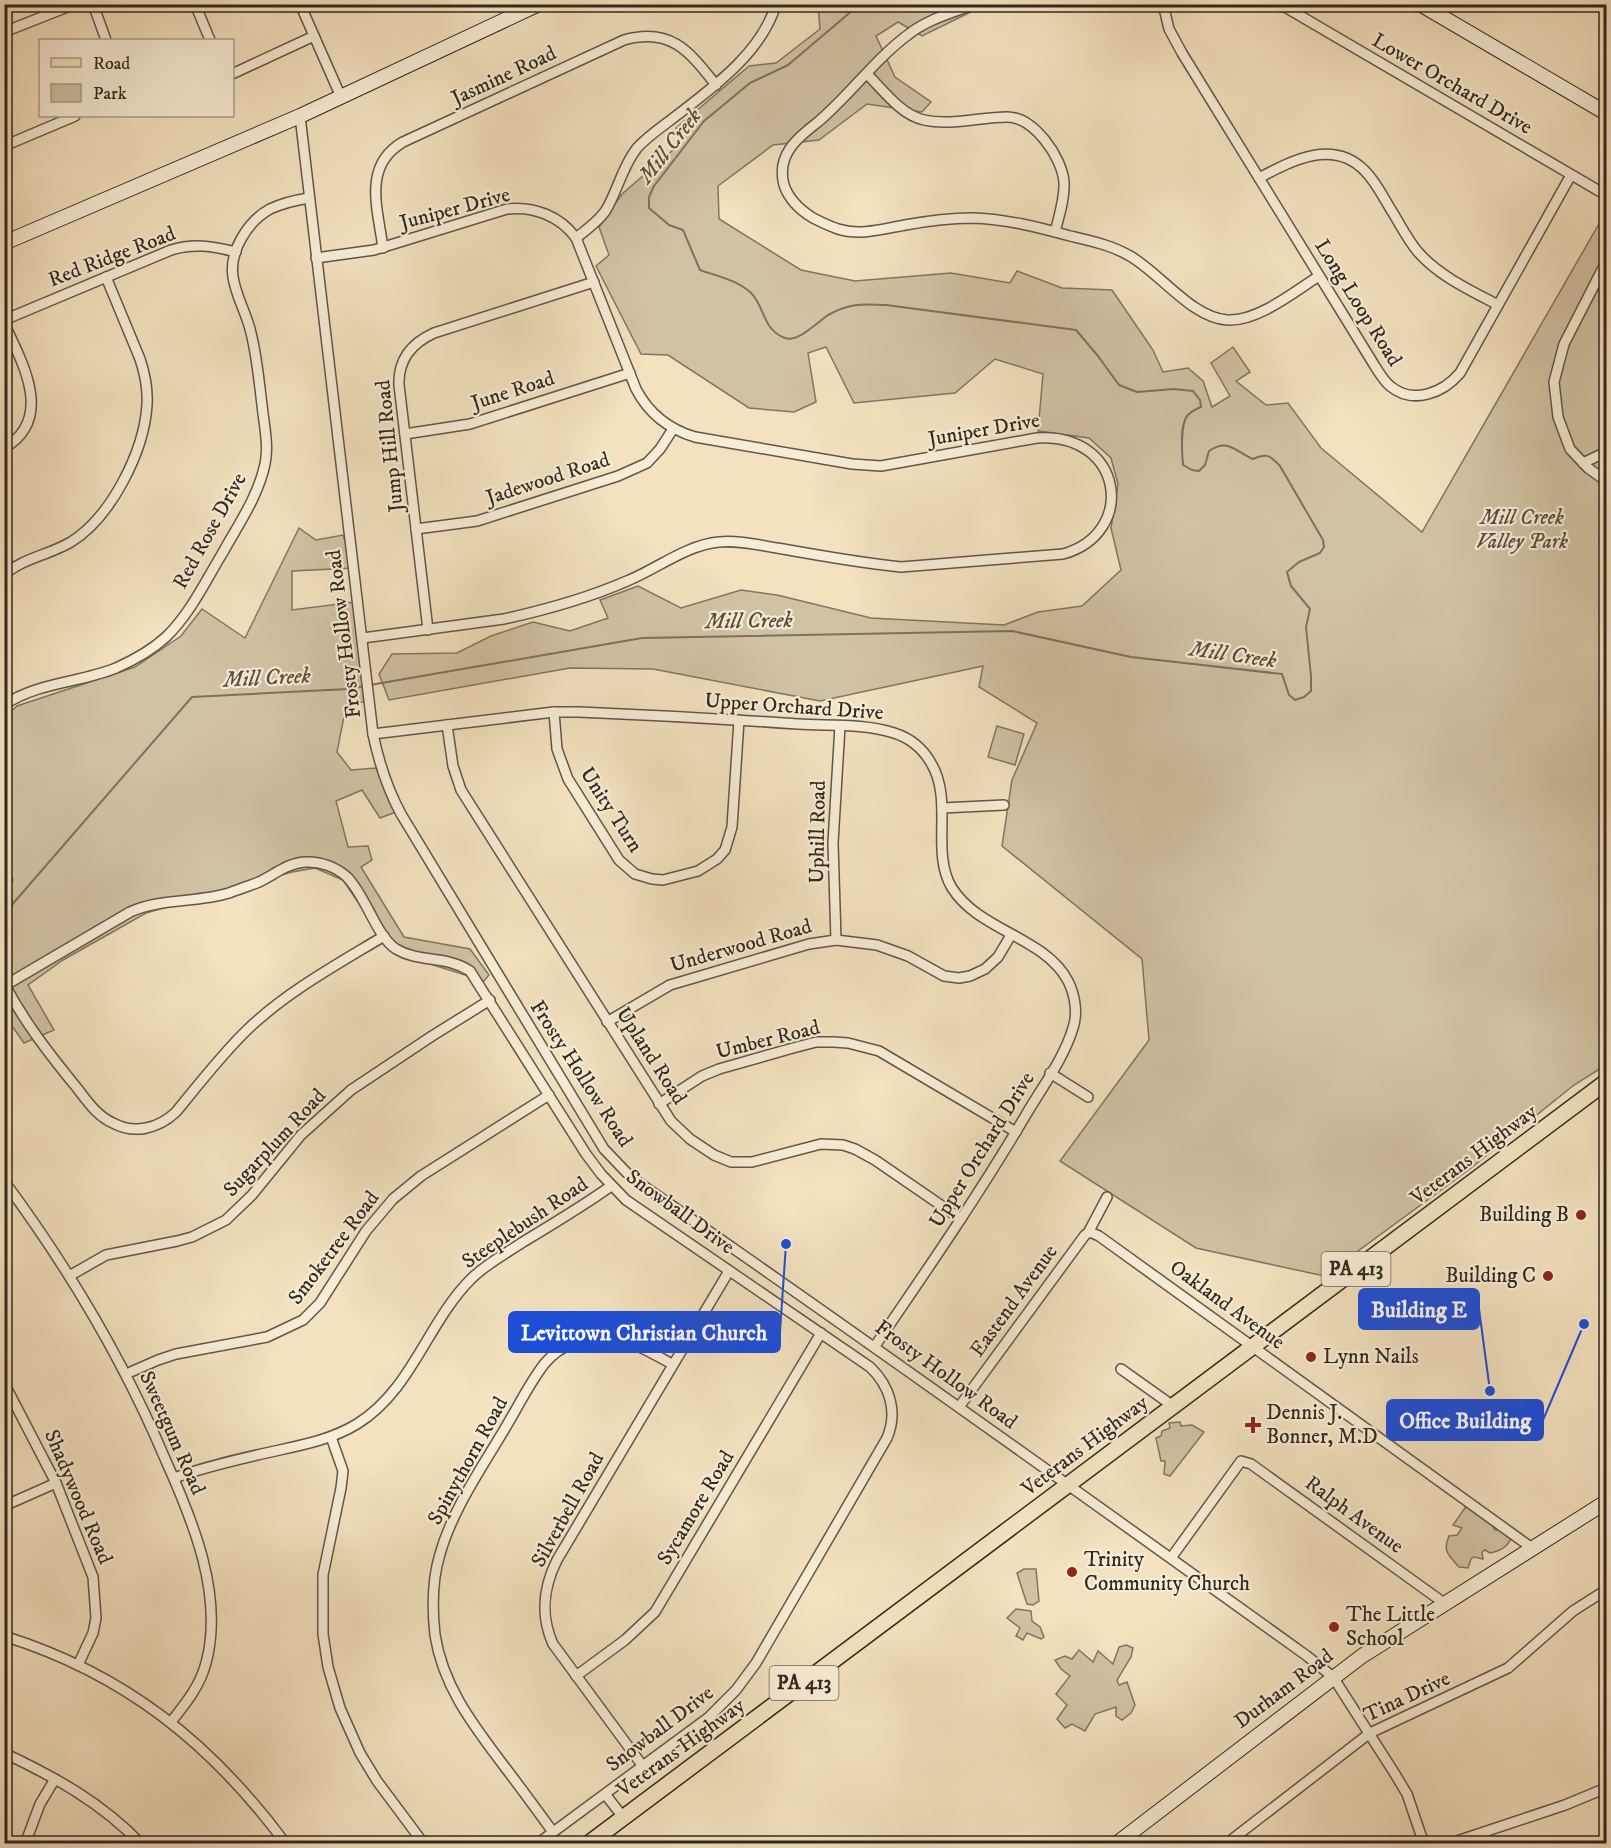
<svg xmlns="http://www.w3.org/2000/svg" width="1611" height="1848" font-family="'IM FELL DW Pica',serif">
<rect width="100%" height="100%" fill="#f3e1bf"/>
<filter id="stains"><feTurbulence type="fractalNoise" baseFrequency=".00333" numOctaves="4"/><feColorMatrix values="0 0 0 0 .2 0 0 0 0 .09 0 0 0 0 .02 0 0 0 .5 -.17"/></filter>
<radialGradient id="worn" r=".72"><stop offset=".6" stop-color="#630" stop-opacity="0"/><stop offset="1" stop-color="#630" stop-opacity=".3"/></radialGradient>
<!-- green -->
<g fill="#d2c2a4" stroke="#827562" stroke-width="1.5">
<path d="M818 5H985L922 36 898 22 876 36 895 77 931 102 922 112 867 104 819 140 773 145 718 186 719 219 801 270 855 281 951 273 1010 283 1017 271 1062 288 1112 290 1153 350 1163 372 1188 368 1203 381 1212 407 1230 396 1211 363 1233 347 1250 372 1236 381 1266 405 1288 403 1321 448 1422 532 1600 222 1606 225V1065L1574 1085 1471 1168 1324 1276 1196 1248 1060 1161 1149 1040 1142 959 1002 846 1012 780 1037 723 979 687 983 666 820 701 653 669 570 668 389 700 379 674 392 654 457 653 491 636 533 622 570 631 608 618 600 600 638 586 681 608 741 590 777 595 871 618 1004 625 1038 612 1082 606 1121 570 1111 528 1118 484 1111 458 1089 438 1038 431 1043 374 995 359 955 393 854 403 826 347 808 353 816 402 794 412 749 408 668 355 641 354 596 266 609 255 599 227 622 194 680 144 676 128 749 66 776 63 820 29Z"/>
<path d="M299 528 316 540 343 535 354 568 292 571V610L354 602 366 701 346 706 337 752 351 770 376 768 396 812 380 818 362 790 336 801 348 847 368 846 372 860 361 867 404 937 470 949 489 975 484 981 392 952 343 880 315 868 292 872 146 913 63 960 28 985 54 1030 24 1043 5 1016V892L13 880 5 862V717L17 706 135 667 181 636 202 609 245 638Z"/>
<path d="M997 726 1024 734 1015 765 988 757Z"/>
<path d="M1180 1422 1181 1426 1192 1425 1204 1432 1170 1476 1164 1474 1165 1461H1161L1156 1438 1161 1436 1162 1431 1170 1428 1169 1423Z"/>
<path d="M1467 1505 1491 1523 1495 1530H1501L1511 1538C1508 1547 1500 1551 1490 1553L1485 1550 1482 1552 1483 1559 1474 1557 1471 1559 1468 1568 1459 1567C1449 1555 1442 1552 1449 1536L1457 1535 1462 1528 1453 1525Z"/>
<path d="M1024 1569H1036L1039 1601 1033 1605 1027 1604 1017 1573Z"/>
<path d="M1016 1609 1031 1611 1032 1621 1040 1627 1044 1637 1041 1639 1027 1633 1023 1640 1016 1636 1020 1628 1007 1618Z"/>
<path d="M1126 1645 1133 1648 1131 1657 1117 1680 1119 1685 1127 1682 1135 1705 1131 1713 1122 1720 1116 1716V1707L1095 1714 1085 1731 1072 1724 1065 1728 1057 1719 1067 1705 1056 1694 1070 1676 1061 1669 1055 1660 1065 1656 1072 1659 1079 1650 1093 1662 1098 1651 1113 1664 1119 1647Z"/>
</g>
<g fill="none" stroke-linecap="round" stroke-linejoin="round">
<!-- stream -->
<g stroke="#7e715f" stroke-width="2">
<path d="M370 685 642 638 1012 631 1131 657 1282 674 1289 695 1295 700 1304 697 1311 691V676L1306 627 1310 609 1291 586 1287 572 1299 562 1320 553 1324 547 1323 540 1280 466C1270 455 1267 453 1253 459 1235 451 1228 438 1209 451L1205 465 1199 471 1192 470 1183 465C1182 454 1180 423 1188 415 1191 412 1196 409 1201 407L1200 400 1193 391 1174 389 1137 392 1119 385 1098 356 1076 330 886 305C862 304 850 303 828 315 818 322 797 343 785 338 762 330 765 305 750 292 737 280 717 276 700 270L683 230 669 225 649 208V197L654 186 704 121 750 83 788 65 860 4"/>
<path d="M4 914 192 697 348 689 364 686"/>
</g>
<!-- street casing -->
<g stroke="#625647" stroke-width="12">
<g id="street">
<path d="M93 4 106 40"/>
<path d="M195 4 210 40"/>
<path d="M300 4 341 97"/>
<path d="M975 4C952 13 928 19 909 34 875 59 850 95 818 122 797 138 776 155 784 185 789 200 800 210 813 218 821 222 829 226 838 229 860 236 883 229 905 225 927 221 950 218 972 218 1006 219 1038 227 1070 236 1091 241 1111 245 1130 256 1160 273 1192 318 1227 320 1257 322 1294 292 1319 276"/>
<path d="M1163 4 1169 29 1182 53 1373 363C1378 371 1383 380 1390 386 1413 405 1443 393 1460 373L1571 175"/>
<path d="M1280 4 1606 195"/>
<path d="M4 32 75 4"/>
<path d="M232 74 314 36"/>
<path d="M867 74C883 90 901 115 924 120 951 126 980 117 1007 117 1034 117 1062 157 1064 182 1065 198 1059 216 1055 232"/>
<path d="M300 116 373 734C379 763 387 788 401 814L604 1149 627 1173 645 1187C868 1341 1087 1498 1307 1656L1333 1677 1395 1774 1407 1794 1424 1844"/>
<path d="M4 146 75 116"/>
<path d="M1259 178C1291 161 1333 138 1365 171 1377 183 1384 199 1393 213 1401 226 1408 240 1418 252 1439 276 1470 290 1498 305"/>
<path d="M576 238C586 230 599 221 606 210 618 190 622 167 637 148 647 137 660 128 672 119 711 89 762 53 776 4"/>
<path d="M383 248C378 209 362 166 403 142L624 40C671 27 689 51 716 85"/>
<path d="M316 258 374 250 507 209C534 206 560 216 576 238L636 389C649 414 668 429 695 437L852 464 881 466 1037 438C1123 432 1138 533 1063 554L901 567C862 563 822 556 783 549 762 546 741 540 719 542 686 545 657 569 627 581 588 598 545 610 504 619L363 638"/>
<path d="M1606 262 1564 344 1554 382 1558 417 1570 449 1588 468 1606 481"/>
<path d="M4 320 171 250C193 243 213 246 236 252"/>
<path d="M4 323C22 362 55 419 4 448"/>
<path d="M405 434 470 424 630 373"/>
<path d="M1583 463 1606 452"/>
<path d="M416 529 477 521 618 476 647 463 660 449 673 429"/>
<path d="M4 575C23 558 49 555 71 542 111 517 144 452 147 405 148 389 145 374 140 359L106 277"/>
<path d="M428 630 399 385C398 359 412 343 434 333L594 282"/>
<path d="M4 705C38 682 79 683 116 668 134 660 152 650 166 637 190 614 205 582 222 554 238 525 258 497 265 464 269 445 264 425 262 405 259 381 257 357 251 333 247 314 236 297 233 277 229 251 248 221 270 209 283 203 296 200 309 198"/>
<path d="M554 712 557 749 568 779 619 860 635 874 652 879 663 880 698 871 717 859 725 850 732 827 739 720"/>
<path d="M447 725 453 766 461 790 671 1121 690 1139 714 1155 731 1162H752L821 1144 843 1145 855 1149 875 1160 961 1219"/>
<path d="M373 734 554 712H579C652 715 725 719 798 724 829 726 864 723 894 733 910 738 923 749 931 763 954 801 930 852 952 888 979 931 1045 937 1068 981 1075 995 1078 1013 1073 1028 1064 1058 1043 1086 1027 1113 980 1193 927 1270 875 1346"/>
<path d="M942 808 1004 805"/>
<path d="M836 940 833 843 840 726"/>
<path d="M5 985C25 1023 50 1055 77 1088 87 1101 97 1116 113 1123 135 1135 159 1128 176 1112 199 1084 222 1054 248 1029 288 991 338 964 384 936"/>
<path d="M4 986 130 912C161 898 196 903 229 893 239 889 249 886 259 882 274 875 287 863 305 862 320 861 336 867 347 877 366 896 376 936 396 949 419 963 446 955 470 971L586 1154 601 1174 626 1200 870 1367C890 1386 898 1412 887 1438L756 1663 736 1690 709 1717 537 1844"/>
<path d="M607 1022 670 985 809 944 836 940 877 945 908 956 944 976 959 978 970 976 985 969 998 957 1011 935"/>
<path d="M1050 1073 1088 1097"/>
<path d="M659 1104 702 1076 719 1069 793 1048 816 1042H833L848 1043 879 1051 1016 1132"/>
<path d="M4 1181C70 1270 123 1359 166 1461 193 1521 224 1596 206 1663 200 1686 186 1703 171 1722"/>
<path d="M1088 1233 1107 1197"/>
<path d="M71 1275 106 1255 177 1241 192 1237 226 1220 252 1195 301 1135 351 1090 432 1036 490 1000"/>
<path d="M1121 1369 1173 1406"/>
<path d="M126 1374 158 1360 176 1354 267 1337 303 1320 320 1303 366 1231 393 1199 421 1176 549 1095"/>
<path d="M4 1383 56 1483 93 1577 96 1618 93 1633 78 1665"/>
<path d="M959 1407 1085 1235 1090 1232 1099 1236 1532 1548"/>
<path d="M331 1437 343 1471 341 1488 323 1575V1634L328 1667 340 1708 360 1753 377 1781 424 1844"/>
<path d="M174 1478C204 1467 235 1460 266 1453 297 1446 329 1441 357 1424 412 1390 427 1323 471 1279 486 1264 505 1254 523 1242 553 1224 583 1206 611 1186"/>
<path d="M4 1506 56 1483"/>
<path d="M1171 1558 1241 1461 1251 1464 1444 1603"/>
<path d="M4 1636C125 1674 211 1743 286 1844"/>
<path d="M576 1676 625 1640 655 1612 821 1333"/>
<path d="M4 1753C55 1777 102 1803 141 1844"/>
<path d="M642 1765 553 1644C540 1615 543 1588 557 1560L729 1271"/>
<path d="M605 1794 623 1817"/>
<path d="M553 1832C537 1810 521 1788 504 1766 474 1726 443 1687 435 1635 432 1608 432 1580 440 1554 453 1508 483 1466 507 1425 519 1405 530 1382 545 1363 552 1355 561 1348 570 1345 611 1328 637 1345 672 1364"/>
<path d="M25 1844 40 1804 55 1779"/>
<path d="M1226 1844 1370 1733 1508 1668 1573 1611 1606 1590"/>
<path d="M1448 1844 1565 1805 1606 1788"/>
</g>
</g>
<!-- secondary casing -->
<g stroke="#31281f" stroke-width="16">
<g id="secondary">
<path d="M1420 4 1606 113"/>
<path d="M4 243 300 116 539 4"/>
<path d="M1116 1844 1362 1656 1606 1502"/>
</g>
</g>
<!-- primary casing -->
<g stroke="#31281f" stroke-width="18">
<path id="primary" d="M588 1844 1606 1082"/>
</g>
<!-- street -->
<use href="#street" stroke="#f7ecd5" stroke-width="9"/>
<!-- secondary -->
<use href="#secondary" stroke="#f7ecd5" stroke-width="14"/>
<!-- primary -->
<use href="#primary" stroke="#f3e1bf" stroke-width="15"/>
</g>
<!-- markers -->
<g fill="#8f2418" stroke="#f7ecd5" stroke-width="2">
<circle cx="1581" cy="1215" r="6"/>
<circle cx="1548" cy="1276" r="6"/>
<circle cx="1311" cy="1357" r="6"/>
<path d="M1250 1416h6v6h6v6h-6v6h-6v-6h-6v-6h6z"/>
<circle cx="1072" cy="1572" r="6"/>
<circle cx="1334" cy="1627" r="6"/>
</g>
<g text-anchor="middle" dominant-baseline="central" stroke-width="4.5" stroke-linejoin="round" paint-order="stroke">
<!-- shield labels -->
<g fill="#f7ecd5" stroke="#6c6356" stroke-width="1.5">
<rect x="1321.5" y="1252" width="69" height="34" rx="4.5"/>
<rect x="769.5" y="1666" width="69" height="34" rx="4.5"/>
</g>
<g font-size="20" font-weight="bold" fill="#31281f">
<text x="1356" y="1269">PA 413</text>
<text x="804" y="1683">PA 413</text>
</g>
<!-- street labels -->
<g font-size="21" fill="#31281f" stroke="#f7ecd5">
<text transform="translate(504 76) rotate(-25)">Jasmine Road</text>
<text transform="translate(1452 84) rotate(30)">Lower Orchard Drive</text>
<text transform="translate(455 209) rotate(-15)">Juniper Drive</text>
<text transform="translate(112 257) rotate(-21)">Red Ridge Road</text>
<text transform="translate(1358 303) rotate(58)">Long Loop Road</text>
<text transform="translate(513 391) rotate(-18)">June Road</text>
<text transform="translate(984 430) rotate(-10)">Juniper Drive</text>
<text transform="translate(390 446) rotate(-96)">Jump Hill Road</text>
<text transform="translate(548 479) rotate(-18)">Jadewood Road</text>
<text transform="translate(210 531) rotate(-61)">Red Rose Drive</text>
<text transform="translate(344 634) rotate(-97)">Frosty Hollow Road</text>
<text transform="translate(794 707) rotate(4)">Upper Orchard Drive</text>
<text transform="translate(611 810) rotate(57)">Unity Turn</text>
<text transform="translate(818 832) rotate(-89)">Uphill Road</text>
<text transform="translate(741 946) rotate(-16)">Underwood Road</text>
<text transform="translate(768 1040) rotate(-14)">Umber Road</text>
<text transform="translate(651 1056) rotate(57)">Upland Road</text>
<text transform="translate(581 1074) rotate(57)">Frosty Hollow Road</text>
<text transform="translate(275 1143) rotate(-47)">Sugarplum Road</text>
<text transform="translate(982 1150) rotate(-58)">Upper Orchard Drive</text>
<text transform="translate(1474 1155) rotate(-37)">Veterans Highway</text>
<text transform="translate(680 1212) rotate(36)">Snowball Drive</text>
<text transform="translate(525 1223) rotate(-34)">Steeplebush Road</text>
<text transform="translate(334 1248) rotate(-53)">Smoketree Road</text>
<text transform="translate(1014 1301) rotate(-54)">Eastend Avenue</text>
<text transform="translate(1227 1305) rotate(36)">Oakland Avenue</text>
<text transform="translate(946 1375) rotate(36)">Frosty Hollow Road</text>
<text transform="translate(172 1433) rotate(66)">Sweetgum Road</text>
<text transform="translate(1085 1446) rotate(-37)">Veterans Highway</text>
<text transform="translate(468 1461) rotate(-61)">Spinythorn Road</text>
<text transform="translate(78 1497) rotate(67)">Shadywood Road</text>
<text transform="translate(696 1508) rotate(-59)">Sycamore Road</text>
<text transform="translate(568 1510) rotate(-61)">Silverbell Road</text>
<text transform="translate(1354 1515) rotate(36)">Ralph Avenue</text>
<text transform="translate(1284 1689) rotate(-37)">Durham Road</text>
<text transform="translate(1407 1697) rotate(-25)">Tina Drive</text>
<text transform="translate(660 1729) rotate(-37)">Snowball Drive</text>
<text transform="translate(681 1748) rotate(-36)">Veterans Highway</text>
</g>
<!-- park labels -->
<g font-size="21" font-style="italic" fill="#594e40" stroke="#f7ecd5">
<text x="1522" y="518">Mill Creek<tspan x="1522" dy="24">Valley Park</tspan></text>
</g>
<!-- poi labels -->
<g font-size="21" fill="#31281f" stroke="#f7ecd5" text-anchor="start">
<text x="1569" y="1215" text-anchor="end">Building B</text>
<text x="1536" y="1276" text-anchor="end">Building C</text>
<text x="1323" y="1357">Lynn Nails</text>
<text x="1266" y="1413">Dennis J.<tspan x="1266" dy="24">Bonner, M.D</tspan></text>
<text x="1084" y="1560">Trinity<tspan x="1084" dy="24">Community Church</tspan></text>
<text x="1346" y="1615">The Little<tspan x="1346" dy="24">School</tspan></text>
</g>
<!-- water labels -->
<g font-size="22" font-style="italic" fill="#574d3f" stroke="#f7ecd5">
<text transform="translate(670 146) rotate(-52)">Mill Creek</text>
<text transform="translate(749 621) rotate(-1)">Mill Creek</text>
<text transform="translate(1233 655) rotate(8)">Mill Creek</text>
<text transform="translate(267 678) rotate(-3)">Mill Creek</text>
</g>
</g>
<!-- callouts -->
<path fill="none" stroke="#1d4ed8" stroke-width="2" d="M1490 1391L1479 1309M786 1244L780 1332M1584 1324L1543 1420"/>
<g fill="#1d4ed8" stroke="#f7ecd5" stroke-width="2">
<circle cx="1490" cy="1391" r="6"/>
<circle cx="786" cy="1244" r="6"/>
<circle cx="1584" cy="1324" r="6"/>
</g>
<g fill="#1d4ed8" stroke="#1d4ed8" stroke-width="2">
<rect x="1359" y="1289" width="120" height="40" rx="6"/>
<rect x="509" y="1312" width="271" height="40" rx="6"/>
<rect x="1387" y="1400" width="156" height="40" rx="6"/>
</g>
<g font-size="22" text-anchor="middle" font-weight="bold" fill="#fff">
<text x="1419" y="1317">Building E</text>
<text x="644" y="1340">Levittown Christian Church</text>
<text x="1465" y="1428">Office Building</text>
</g>
<!-- margin -->
<rect width="1611" height="1848" fill="none" stroke="#f3e1bf" stroke-width="24"/>
<rect x="6" y="6" width="1599" height="1836" fill="none" stroke="#31281f" stroke-width="3"/>
<rect x="12" y="12" width="1587" height="1824" fill="none" stroke="#31281f" stroke-width="1.5"/>
<!-- legend -->
<rect x="39" y="39" width="195" height="78" fill="#f7ecd5" stroke="#a89e8c" stroke-width="1.5"/>
<rect x="51" y="58" width="30" height="9" fill="#f3e1bf" stroke="#a89e8c" stroke-width="1.5"/>
<text x="93" y="69" font-size="18" fill="#31281f">Road</text>
<rect x="51" y="84" width="30" height="18" fill="#d2c2a4" stroke="#a89e8c" stroke-width="1.5"/>
<text x="93" y="99" font-size="18" fill="#31281f">Park</text>
<rect width="100%" height="100%" filter="url(#stains)"/>
<rect width="100%" height="100%" fill="url(#worn)"/>
</svg>
